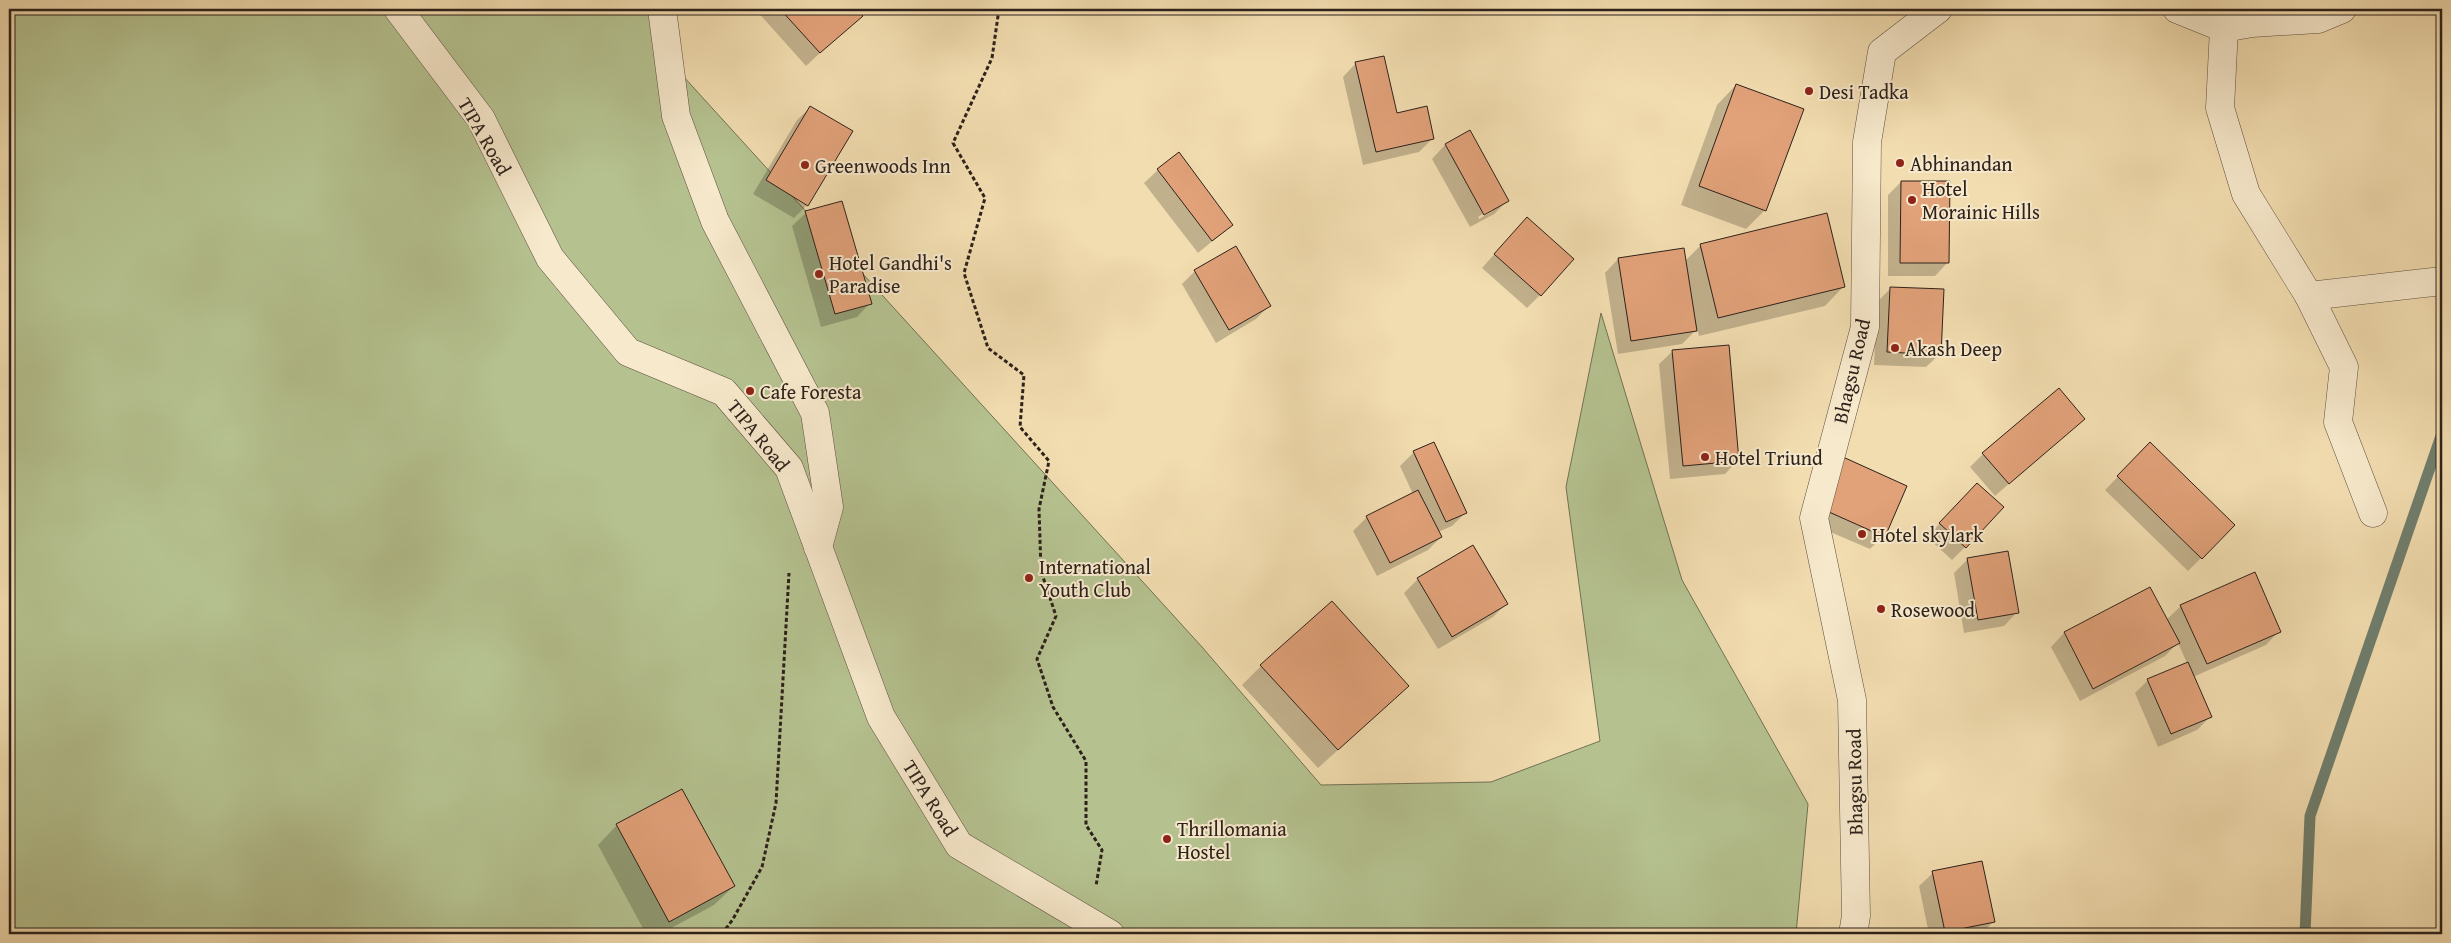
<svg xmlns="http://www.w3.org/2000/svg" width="2451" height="943" font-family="'Gentium Book Plus',serif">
<rect width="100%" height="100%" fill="#f2ddb0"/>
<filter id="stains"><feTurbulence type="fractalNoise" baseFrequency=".004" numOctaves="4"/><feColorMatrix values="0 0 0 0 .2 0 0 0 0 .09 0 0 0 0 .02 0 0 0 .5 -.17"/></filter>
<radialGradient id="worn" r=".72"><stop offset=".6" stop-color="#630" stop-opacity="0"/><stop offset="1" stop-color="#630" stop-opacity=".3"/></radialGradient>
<!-- green -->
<path fill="#b5c290" stroke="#717256" d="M9 9H675L663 54 1202 647 1321 785 1491 782 1600 741 1566 487 1601 313 1682 580 1808 804 1796 934H9Z"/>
<!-- shadow -->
<g fill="#0003" fill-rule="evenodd">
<path d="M755 9H855L861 15 806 66Z"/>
<path d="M1356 63 1396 115 1433 138 1419 152 1363 165 1343 77Z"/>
<path d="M1736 85 1765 210 1746 229 1681 205 1717 105Z"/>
<path d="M811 107 807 205 794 218 753 194 797 120Z"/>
<path d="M1470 132 1507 201 1494 214 1470 227 1432 159 1445 145ZM1493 208V211L1479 219 1478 217Z"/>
<path d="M1158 170 1232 225 1198 253 1144 183Z"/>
<path d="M1901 182 1948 262 1935 276H1888V195Z"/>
<path d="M806 213 870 303 857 317 821 327 792 226Z"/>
<path d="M1514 232 1540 295 1527 308 1482 268Z"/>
<path d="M1700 246 1844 286 1825 306 1699 336 1697 329 1682 344 1618 354 1605 273 1618 259 1685 261Z"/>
<path d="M1195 271 1269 306 1256 319 1216 343 1182 284Z"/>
<path d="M1891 288 1940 354 1926 367 1874 365 1877 302Z"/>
<path d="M1673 351 1738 460 1725 474 1670 479 1659 364Z"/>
<path d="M2084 418 1995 496 1970 467 1983 454Z"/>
<path d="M1433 443 1466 512 1452 526 1438 532 1441 537 1428 550 1377 576 1353 531 1367 517 1413 494 1400 466 1414 452Z"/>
<path d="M2150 444 2234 525 2188 571 2105 490Z"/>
<path d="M1830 472 1883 536 1870 549 1807 522Z"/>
<path d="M1964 498 1965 547 1952 560 1927 537Z"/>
<path d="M1472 546 1506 604 1493 617 1438 649 1404 593 1418 579Z"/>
<path d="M1968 559 2017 612 2004 626 1964 633 1954 573Z"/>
<path d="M2150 588 2166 620 2181 606 2279 631 2266 645 2193 677 2211 716 2197 730 2158 747 2135 693 2148 680 2187 663 2178 643 2165 656 2080 701 2051 647 2064 633Z"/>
<path d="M1261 666 1388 705 1318 768 1242 685Z"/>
<path d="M617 825 734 886 714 905 660 934H646L598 845Z"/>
<path d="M1933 873 1993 922 1981 934H1929L1919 886Z"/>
</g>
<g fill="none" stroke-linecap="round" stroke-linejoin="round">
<!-- stream -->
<path stroke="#707f6e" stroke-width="11" d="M2305 934 2310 816 2442 433"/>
</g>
<!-- building -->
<g fill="#e1a179" stroke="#2d211b">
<path d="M780 9H857L863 16 820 53Z"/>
<path d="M1384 56 1397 113 1427 106 1434 139 1376 152 1355 62Z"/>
<path d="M1736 84 1804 109 1766 211 1699 186Z"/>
<path d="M810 106 853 131 808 206 766 180Z"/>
<path d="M1470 130 1509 201 1484 215 1445 144Z"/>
<path d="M1179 152 1233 225 1212 241 1157 169Z"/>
<path d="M1901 181H1950L1949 263H1900Z"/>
<path d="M842 201 872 304 835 314 805 211Z"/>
<path d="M1827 213 1845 287 1718 318 1700 244Z"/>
<path d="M1527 217 1574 259 1541 296 1494 254Z"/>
<path d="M1236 246 1271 306 1229 330 1194 270Z"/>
<path d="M1684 248 1697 331 1631 341 1618 258Z"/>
<path d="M1890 287 1944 289 1941 355 1887 352Z"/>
<path d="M1729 345 1739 461 1683 466 1672 350Z"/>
<path d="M2059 388 2085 419 2009 484 1982 453Z"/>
<path d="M1434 442 1467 513 1446 522 1413 451Z"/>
<path d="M2150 442 2235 525 2202 559 2117 476Z"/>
<path d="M1843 457 1907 486 1885 537 1820 508Z"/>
<path d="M1977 483 2004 507 1966 548 1939 523Z"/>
<path d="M1418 490 1442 537 1390 563 1366 516Z"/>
<path d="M1473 545 1508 604 1452 637 1417 578Z"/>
<path d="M2008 551 2019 613 1978 620 1967 558Z"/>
<path d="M2255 572 2281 632 2207 664 2180 605Z"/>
<path d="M2150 587 2180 643 2093 689 2064 632Z"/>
<path d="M1332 601 1409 686 1338 750 1260 665Z"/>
<path d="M2188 662 2212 717 2171 734 2147 679Z"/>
<path d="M682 789 735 886 669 922 616 824Z"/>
<path d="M1982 861 1995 922 1945 932 1932 871Z"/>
</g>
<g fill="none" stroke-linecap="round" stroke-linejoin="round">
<!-- minor casing -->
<g stroke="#5e5040" stroke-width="29">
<g id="minor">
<path d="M662 9 676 116 715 221 815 413 829 507 818 547"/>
<path d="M2224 28 2220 108 2246 194 2309 296 2344 367 2338 422 2373 513"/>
<path d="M2309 296 2442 281"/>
</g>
</g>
<!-- tertiary casing -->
<g stroke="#5e5040" stroke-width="29">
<g id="tertiary">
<path d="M398 9 481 119 550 258 628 352 724 392 789 468 881 717 959 845 1110 934"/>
<path d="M2177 9 2224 28 2252 23 2318 19 2342 9"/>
<path d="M1853 934 1856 916 1852 700 1814 518 1865 327 1867 142 1882 52 1938 9"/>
</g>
</g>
<!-- path -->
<g stroke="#2d211b" stroke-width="3" stroke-dasharray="4 2.5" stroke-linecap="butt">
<path d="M999 9 992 58 953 143 985 198 964 273 988 348 1024 375 1020 427 1049 461 1039 509 1041 571 1056 616 1037 659 1053 707 1086 761V825L1102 850 1096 886"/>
<path d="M722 934 733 919 762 867 776 803 789 573"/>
</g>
<!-- minor -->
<use href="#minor" stroke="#f7e9cc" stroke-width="28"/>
<!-- tertiary -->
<use href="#tertiary" stroke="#f7e9cc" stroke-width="28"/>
</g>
<!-- markers -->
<g fill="#8f2418" stroke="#f7e9cc" stroke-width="2">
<circle cx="1809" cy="91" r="5"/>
<circle cx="1900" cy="163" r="5"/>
<circle cx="805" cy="165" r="5"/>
<circle cx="1912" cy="200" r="5"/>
<circle cx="819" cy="274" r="5"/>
<circle cx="1895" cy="348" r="5"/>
<circle cx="750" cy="391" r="5"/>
<circle cx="1705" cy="457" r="5"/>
<circle cx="1862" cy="534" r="5"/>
<circle cx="1029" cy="578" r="5"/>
<circle cx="1881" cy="609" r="5"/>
<circle cx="1167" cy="839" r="5"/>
</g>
<g text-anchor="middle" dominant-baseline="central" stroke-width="4" stroke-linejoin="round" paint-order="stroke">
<!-- poi labels -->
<g font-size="20" fill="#2d211b" stroke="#f7e9cc" text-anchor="start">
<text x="1819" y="91">Desi Tadka</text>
<text x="1910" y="163">Abhinandan</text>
<text x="815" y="165">Greenwoods Inn</text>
<text x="1922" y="188">Hotel<tspan x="1922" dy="23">Morainic Hills</tspan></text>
<text x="829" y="262">Hotel Gandhi's<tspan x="829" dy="23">Paradise</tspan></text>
<text x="1905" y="348">Akash Deep</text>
<text x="760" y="391">Cafe Foresta</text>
<text x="1715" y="457">Hotel Triund</text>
<text x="1872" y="534">Hotel skylark</text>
<text x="1039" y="566">International<tspan x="1039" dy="23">Youth Club</tspan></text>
<text x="1891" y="609">Rosewood</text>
<text x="1177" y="828">Thrillomania<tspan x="1177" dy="23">Hostel</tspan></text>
</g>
<!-- street labels -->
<g font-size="20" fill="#2d211b" stroke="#f7e9cc">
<text transform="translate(485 136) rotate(60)">TIPA Road</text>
<text transform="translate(1851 371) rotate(-77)">Bhagsu Road</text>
<text transform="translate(759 435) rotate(51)">TIPA Road</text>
<text transform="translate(1854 782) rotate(-91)">Bhagsu Road</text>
<text transform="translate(931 798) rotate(58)">TIPA Road</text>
</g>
</g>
<!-- margin -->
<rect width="2451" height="943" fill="none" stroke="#f2ddb0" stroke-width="30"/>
<rect x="10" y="10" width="2431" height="923" fill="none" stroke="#2d211b" stroke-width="2.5"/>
<rect x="15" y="15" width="2421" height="913" fill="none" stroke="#2d211b"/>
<rect width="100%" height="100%" filter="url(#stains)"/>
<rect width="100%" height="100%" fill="url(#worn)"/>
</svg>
